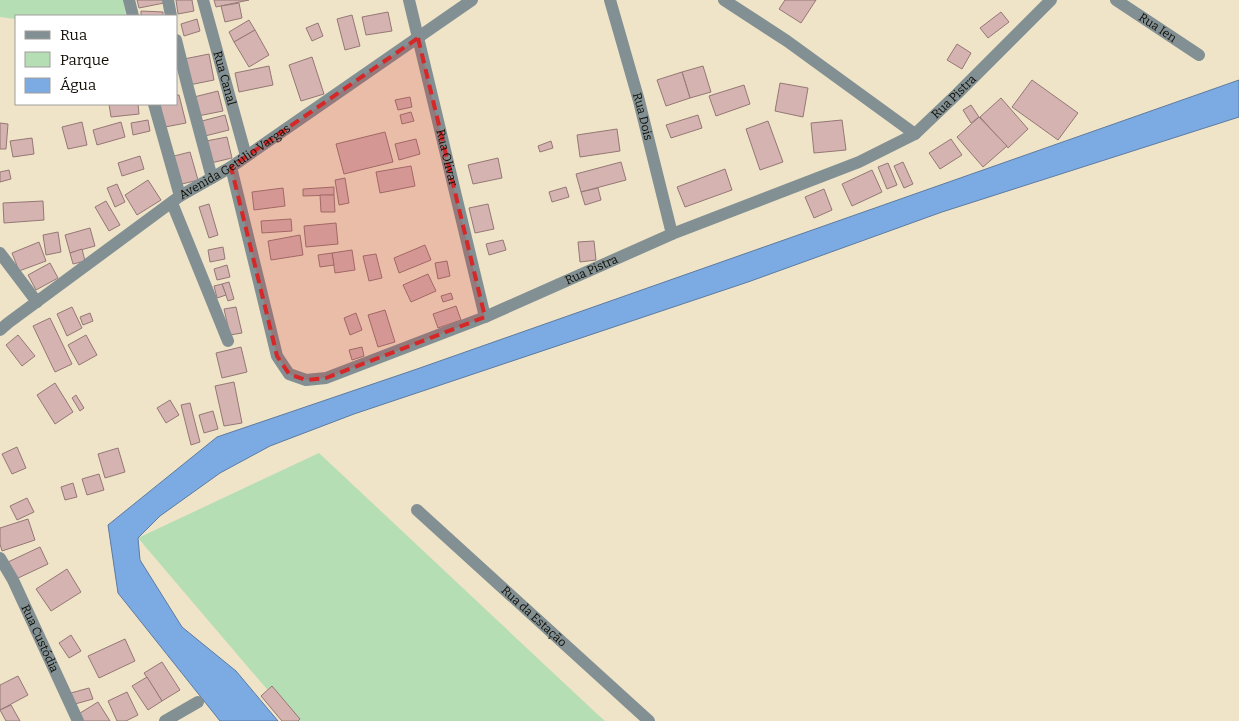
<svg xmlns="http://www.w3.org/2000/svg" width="1239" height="721" font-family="Bitter,serif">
<rect width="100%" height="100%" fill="#efe3c8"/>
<!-- green -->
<g fill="#b5deb5">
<path d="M0 0H123L126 16H16V19L0 17Z"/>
<path d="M319 453 596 713 605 721H294L138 538Z"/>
</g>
<!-- water -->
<path fill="#7caae2" stroke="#5c7ba0" d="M1239 80V117L942 212 748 282 354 414 270 446 220 473 160 516 138 538 140 560 182 627 236 671 278 721H220L118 593 108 525 217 437 417 369Z"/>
<!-- building -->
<g fill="#d4b3b0" stroke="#957875">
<path d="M137 0H163L164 3 139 8Z"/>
<path d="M176 0H192L194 11 178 14Z"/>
<path d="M214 0H249L216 7Z"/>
<path d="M785 0H816L801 23 779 9Z"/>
<path d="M239 3 242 18 225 22 221 6Z"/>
<path d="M141 11 163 12V16H141Z"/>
<path d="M388 12 392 31 366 35 362 17Z"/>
<path d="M1001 12 1009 22 988 38 980 28Z"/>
<path d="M352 15 360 46 345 50 337 19Z"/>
<path d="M197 19 200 31 184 36 181 24Z"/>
<path d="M249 20 255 30 234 42 229 32Z"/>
<path d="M318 23 323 36 312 41 306 28Z"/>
<path d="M255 30 269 55 249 67 234 42Z"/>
<path d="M957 44 971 53 962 69 947 60Z"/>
<path d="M209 54 214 80 189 85 184 59Z"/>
<path d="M312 57 324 94 301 101 289 65Z"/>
<path d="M269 66 273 85 239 92 235 73Z"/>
<path d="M703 66 711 92 690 98 682 72Z"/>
<path d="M682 72 690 98 666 106 657 80Z"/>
<path d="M1032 80 1078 113 1058 140 1012 107Z"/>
<path d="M780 83 808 88 803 117 775 111Z"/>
<path d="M744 85 750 104 716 116 709 96Z"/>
<path d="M218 91 223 111 198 116 194 97Z"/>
<path d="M176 95H179L186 123 165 127 160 104H176Z"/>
<path d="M410 97 412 107 398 110 395 100Z"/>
<path d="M1001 98 1028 129 1008 148 980 117Z"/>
<path d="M109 104H138L139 114 111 117Z"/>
<path d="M971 105 979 117 971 123 963 110Z"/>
<path d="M411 112 414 121 402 124 400 115Z"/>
<path d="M225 115 229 130 205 136 202 121Z"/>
<path d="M698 115 702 128 671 138 666 125Z"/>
<path d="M979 117 1007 146 983 167 957 137Z"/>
<path d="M148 120 150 131 133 135 131 123Z"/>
<path d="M842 120 846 150 814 153 811 123Z"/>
<path d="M768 121 783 162 760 170 746 129Z"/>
<path d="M82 122 87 145 68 149 62 127Z"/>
<path d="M121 122 125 137 97 145 93 130Z"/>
<path d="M0 123 8 124 6 149H0Z"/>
<path d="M617 129 620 151 580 157 577 135Z"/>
<path d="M385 132 393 162 344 174 336 144Z"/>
<path d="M227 137 232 158 211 163 206 141Z"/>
<path d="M32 138 34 154 13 157 10 141Z"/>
<path d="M416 139 420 154 399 160 395 144Z"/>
<path d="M951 139 962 155 940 169 929 153Z"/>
<path d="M551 141 553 148 540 152 538 146Z"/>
<path d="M190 152 198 180 182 184 174 156Z"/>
<path d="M140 156 144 169 122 176 118 163Z"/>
<path d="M498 158 502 178 473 184 468 165Z"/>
<path d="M621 162 626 180 581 192 576 174Z"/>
<path d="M903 162 913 184 904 188 894 166Z"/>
<path d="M888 163 897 185 887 189 878 167Z"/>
<path d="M411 166 415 186 380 193 376 172Z"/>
<path d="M725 169 732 190 685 207 677 187Z"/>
<path d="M9 170 11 179 0 182V172Z"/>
<path d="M872 170 882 192 852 206 842 184Z"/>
<path d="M345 178 349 203 339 205 335 180Z"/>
<path d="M148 180 161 200 137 215 125 195Z"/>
<path d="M117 184 125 202 115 207 107 188Z"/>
<path d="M334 187V195L303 196V189Z"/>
<path d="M566 187 569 197 552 202 549 192Z"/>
<path d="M283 188 285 206 254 210 252 192Z"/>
<path d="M598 188 601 200 585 205 581 192Z"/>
<path d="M824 189 832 210 814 218 805 197Z"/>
<path d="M320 195H334L335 212H321Z"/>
<path d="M43 201 44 220 4 223 3 203Z"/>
<path d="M106 201 120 225 109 231 95 207Z"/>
<path d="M209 204 218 235 209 238 199 207Z"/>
<path d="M488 204 494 229 475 233 469 208Z"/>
<path d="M291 219 292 231 262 233 261 221Z"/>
<path d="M336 223 338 244 306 247 304 226Z"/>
<path d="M90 228 95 246 70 253 65 235Z"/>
<path d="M58 232 61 252 46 255 43 235Z"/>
<path d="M300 235 303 255 271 260 268 241Z"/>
<path d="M503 240 506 250 489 255 486 244Z"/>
<path d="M594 241 596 260 580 262 578 242Z"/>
<path d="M39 242 46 261 19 271 12 253Z"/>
<path d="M425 245 431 260 399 273 394 258Z"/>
<path d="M223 247 225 259 210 262 208 250Z"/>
<path d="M82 249 85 261 73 264 70 253Z"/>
<path d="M352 250 355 270 335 273 332 253Z"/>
<path d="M332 253 334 265 320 267 318 255Z"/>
<path d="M376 254 382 278 369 281 363 256Z"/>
<path d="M447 261 450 276 438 279 435 263Z"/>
<path d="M50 263 58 278 36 290 28 275Z"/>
<path d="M227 265 230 277 217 280 214 269Z"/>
<path d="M428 274 436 291 411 302 403 285Z"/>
<path d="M229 282 234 299 228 301 222 284Z"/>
<path d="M222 284 226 295 217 298 214 286Z"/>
<path d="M451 293 453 299 443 302 441 296Z"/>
<path d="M456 306 461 320 438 328 433 314Z"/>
<path d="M72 307 82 328 67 336 57 314Z"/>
<path d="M236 307 242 333 230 335 224 309Z"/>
<path d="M385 310 395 342 378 347 368 315Z"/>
<path d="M90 313 93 321 83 325 80 317Z"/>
<path d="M356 313 362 330 350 335 344 318Z"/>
<path d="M50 318 72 364 55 372 33 326Z"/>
<path d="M18 335 35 356 22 366 6 345Z"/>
<path d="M86 335 97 355 79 365 68 345Z"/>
<path d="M241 347 247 372 222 378 216 353Z"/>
<path d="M362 347 364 356 352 360 349 350Z"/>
<path d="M234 382 242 423 224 426 215 386Z"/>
<path d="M55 383 73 412 55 424 37 395Z"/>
<path d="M76 395 84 408 80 411 72 398Z"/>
<path d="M170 400 179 415 166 423 157 408Z"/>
<path d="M190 403 200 442 191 445 181 405Z"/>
<path d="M213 411 218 429 204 433 199 415Z"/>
<path d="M17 447 26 468 12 474 2 454Z"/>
<path d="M118 448 125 472 105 478 98 454Z"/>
<path d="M99 474 104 490 87 495 82 479Z"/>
<path d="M73 483 77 497 65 500 61 487Z"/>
<path d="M27 498 34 512 17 520 10 506Z"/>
<path d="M28 519 35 540 2 551 0 544V528Z"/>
<path d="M40 547 48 564 16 579 8 562Z"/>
<path d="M67 569 81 592 51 611 36 589Z"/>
<path d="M71 635 81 651 69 658 59 643Z"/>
<path d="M125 639 135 661 99 678 88 656Z"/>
<path d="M162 662 180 690 162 701 144 673Z"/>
<path d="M18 676 28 695 0 710V685Z"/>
<path d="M147 677 162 701 148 710 132 686Z"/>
<path d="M272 686 300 719 298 721H282L261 696Z"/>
<path d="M89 688 93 699 75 704 71 693Z"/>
<path d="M127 692 138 715 126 721H117L108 701Z"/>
<path d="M98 702 110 721H81L77 715Z"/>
<path d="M11 705 20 721H6L0 710Z"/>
</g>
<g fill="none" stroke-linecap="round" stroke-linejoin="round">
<!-- street -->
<g stroke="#829093" stroke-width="12">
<path d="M129 0 133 16"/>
<path d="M168 0 171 16"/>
<path id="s1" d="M203 0 246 156"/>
<path id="s2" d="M409 0 485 317"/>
<path id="s3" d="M610 0 639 101 672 234"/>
<path d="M724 0 787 41 915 134"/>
<path id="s4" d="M1116 0 1199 55"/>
<path d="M176 40 188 88 212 178"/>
<path d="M154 104 180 196"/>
<path id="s5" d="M231 167 277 356 289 374 306 380 326 378 485 317 672 234 859 162 915 134 957 94 1051 0"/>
<path d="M172 203 228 341"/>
<path d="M0 253 37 302"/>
<path id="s6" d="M0 330 8 323 180 196 231 167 472 0"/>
<path id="s7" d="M417 510 649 721"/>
<path id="s8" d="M0 558 13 580 78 721"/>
<path d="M165 721 198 702"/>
</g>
</g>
<!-- marked area -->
<path fill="#d62828" fill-opacity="0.2" stroke="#d62828" stroke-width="4" stroke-dasharray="10 6" stroke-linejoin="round" d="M418 38 485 317 326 378 306 380 289 374 277 356 231 167Z"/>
<g text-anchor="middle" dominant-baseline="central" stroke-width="4" stroke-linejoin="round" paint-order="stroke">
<!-- street labels -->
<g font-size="12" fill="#110d05" stroke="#fff">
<text stroke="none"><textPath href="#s4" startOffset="50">Rua Ien</textPath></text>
<text stroke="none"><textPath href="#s1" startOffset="81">Rua Canal</textPath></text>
<text stroke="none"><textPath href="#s5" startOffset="946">Rua Pistra</textPath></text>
<text stroke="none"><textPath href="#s3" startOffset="121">Rua Dois</textPath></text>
<text stroke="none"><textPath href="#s2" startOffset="162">Rua Olivar</textPath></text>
<text stroke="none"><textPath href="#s6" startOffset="289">Avenida Getúlio Vargas</textPath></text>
<text stroke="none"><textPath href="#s5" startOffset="541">Rua Pistra</textPath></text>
<text stroke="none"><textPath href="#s7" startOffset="158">Rua da Estação</textPath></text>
<text stroke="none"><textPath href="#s8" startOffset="90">Rua Custódia</textPath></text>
</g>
</g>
<!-- legend -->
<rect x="15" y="15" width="162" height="90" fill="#ffffff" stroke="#a09e9b"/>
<rect x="25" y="31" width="25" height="8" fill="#829093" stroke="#a09e9b"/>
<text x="60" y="40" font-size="15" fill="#110d05">Rua</text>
<rect x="25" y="52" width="25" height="15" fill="#b5deb5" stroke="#a09e9b"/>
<text x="60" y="65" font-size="15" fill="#110d05">Parque</text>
<rect x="25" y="78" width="25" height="15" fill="#7caae2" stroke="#a09e9b"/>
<text x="60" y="90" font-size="15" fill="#110d05">Água</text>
</svg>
